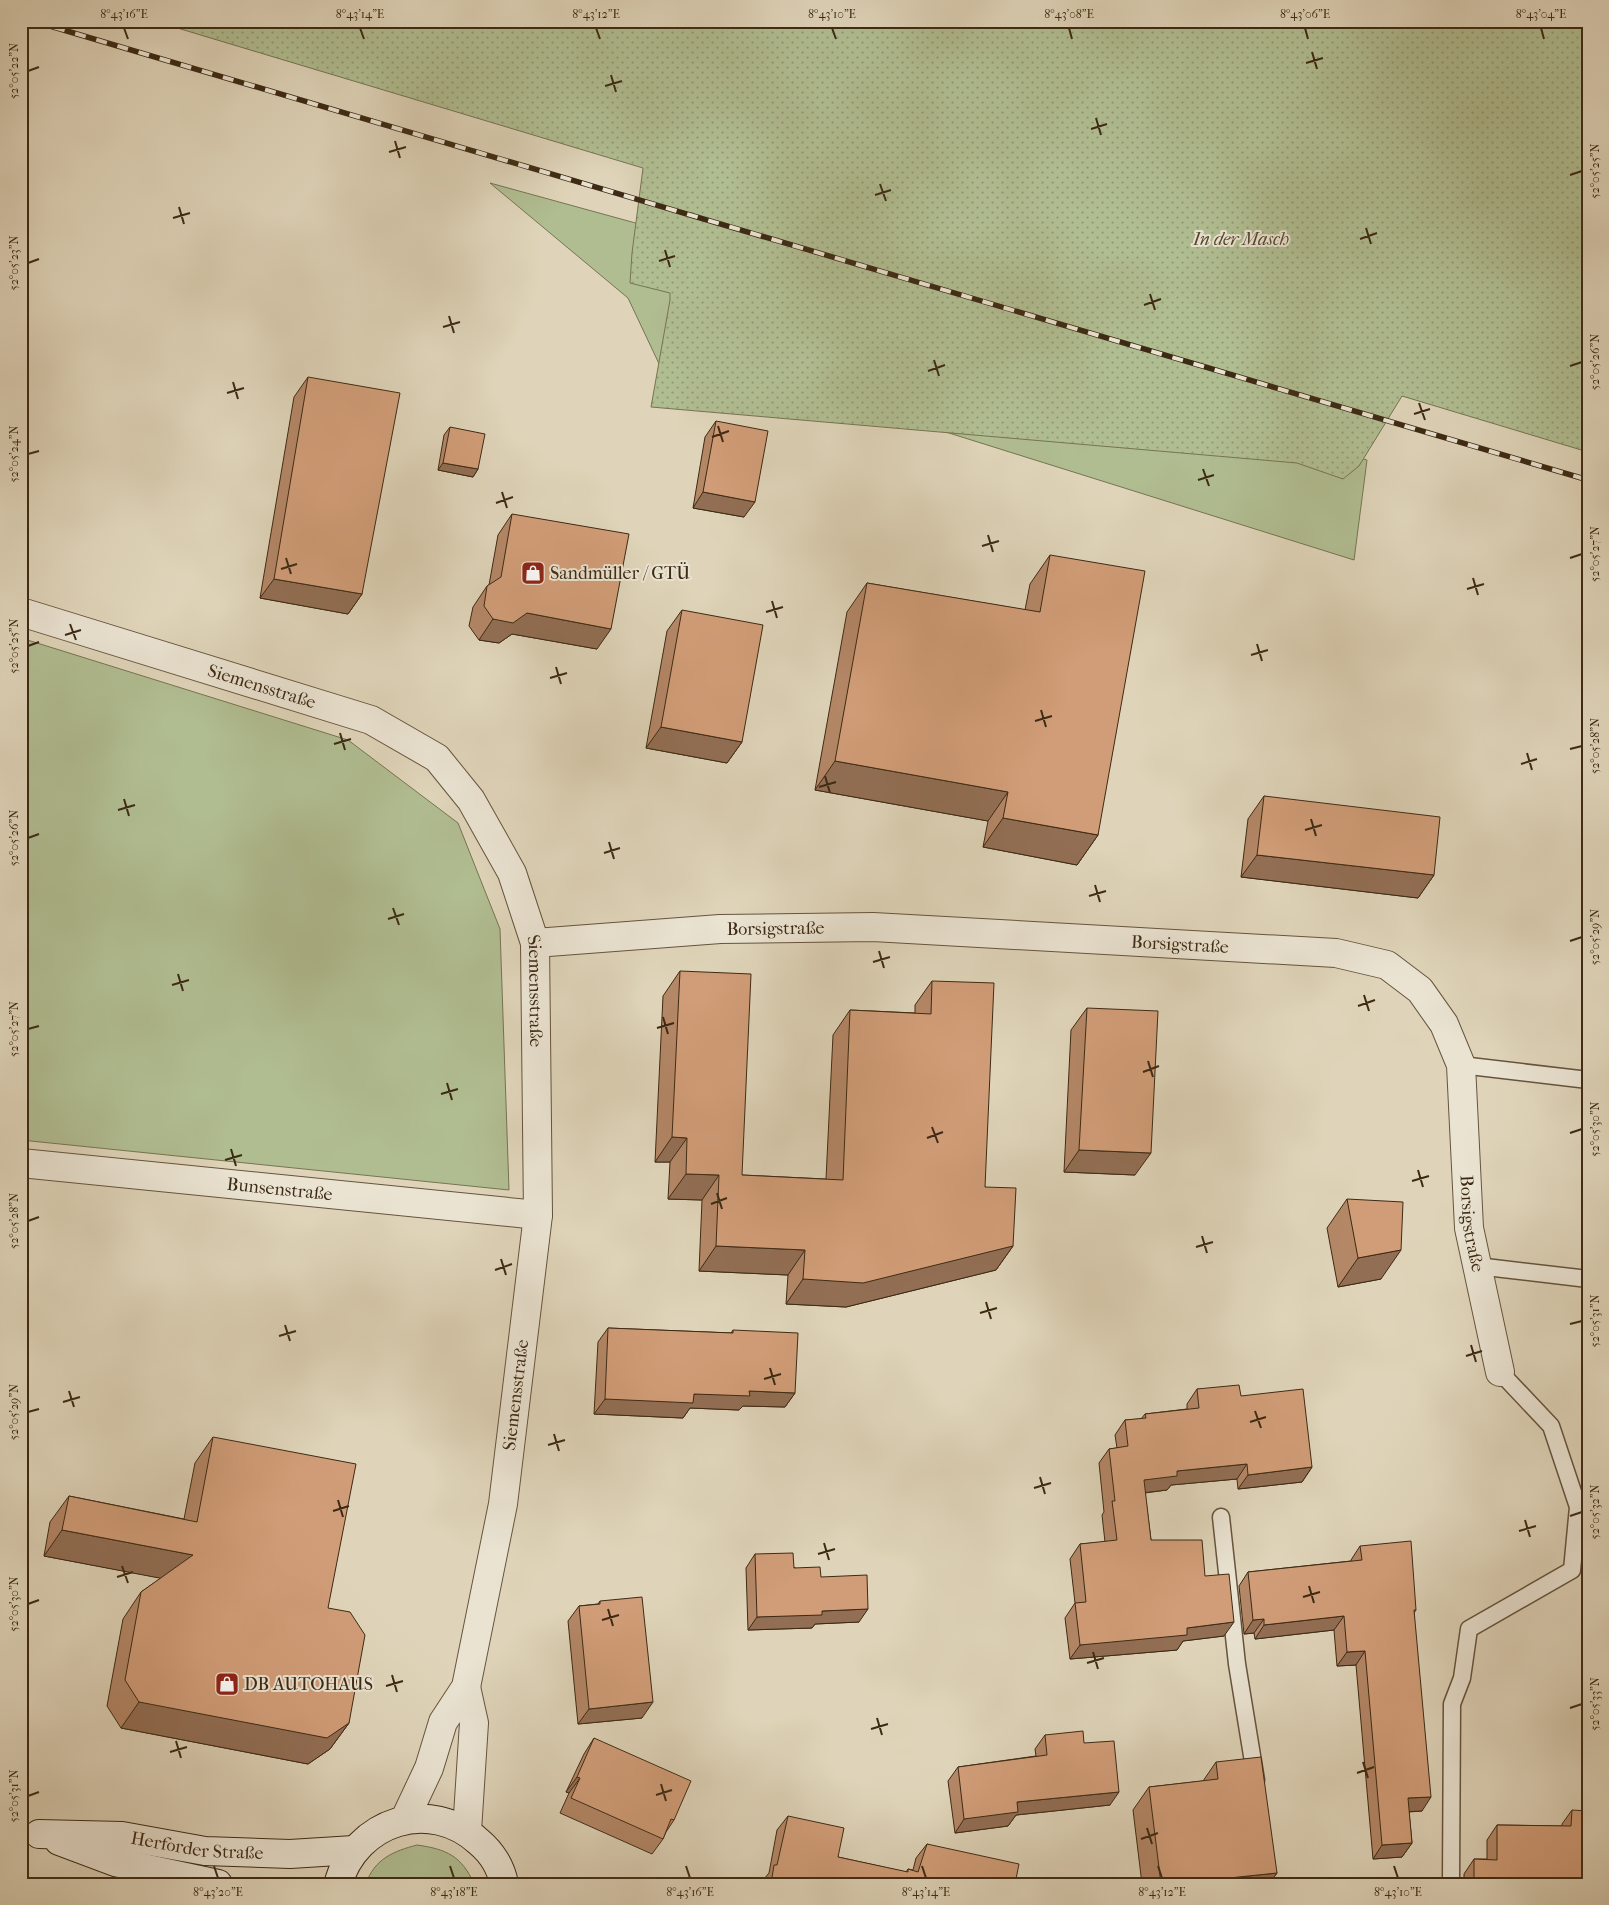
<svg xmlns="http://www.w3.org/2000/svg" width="1609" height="1905" font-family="'IM FELL French Canon',serif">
<defs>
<pattern id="park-dots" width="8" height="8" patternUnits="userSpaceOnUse" patternTransform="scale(1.25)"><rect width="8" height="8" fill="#b0bd91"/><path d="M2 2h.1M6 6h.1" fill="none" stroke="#909a75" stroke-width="1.8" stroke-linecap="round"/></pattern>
</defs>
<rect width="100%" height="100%" fill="#dfd4b9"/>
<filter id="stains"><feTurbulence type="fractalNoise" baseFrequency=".004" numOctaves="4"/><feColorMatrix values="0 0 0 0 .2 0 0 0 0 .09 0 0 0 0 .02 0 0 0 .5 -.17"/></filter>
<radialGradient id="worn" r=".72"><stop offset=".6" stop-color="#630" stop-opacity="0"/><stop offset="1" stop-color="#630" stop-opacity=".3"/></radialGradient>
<!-- grass -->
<g fill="#b0bd91" stroke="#767452">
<path d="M490 183 661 230 1367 460 1354 560 933 428 678 404 628 298Z"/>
<path d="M21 638 348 740 458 823 500 929 509 1190 21 1140Z"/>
<path d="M417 1845C446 1849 462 1856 474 1884H366C374 1859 394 1851 417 1845Z"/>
</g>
<!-- park -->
<path fill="url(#park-dots)" stroke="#767452" d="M154 21H1588V452L1402 396 1359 466 1343 479 1297 463 651 407 670 300V293L630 283 632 253 643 168Z"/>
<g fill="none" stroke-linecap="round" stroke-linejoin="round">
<!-- lane casing -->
<g stroke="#66543d" stroke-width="19">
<g id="lane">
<path d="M1461 1065 1588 1080"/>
<path d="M1477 1266 1588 1279"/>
<path d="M1221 1517 1237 1664 1256 1780"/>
<path d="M1451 1884 1452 1704 1462 1678 1469 1629 1572 1570 1578 1507 1551 1426 1500 1372"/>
</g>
</g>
<!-- street casing -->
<g stroke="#66543d" stroke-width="30">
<g id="street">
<path id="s1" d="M21 612 371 720 437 758 471 800 512 873 535 943 538 1215 503 1504 466 1687 443 1722 429 1768 405 1819"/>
<path id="s2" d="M535 943 720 929 873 927 1336 953 1387 965 1420 990 1444 1024 1461 1065 1469 1228 1500 1372"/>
<path id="s3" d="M21 1163 538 1215"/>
<path d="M466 1687 474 1723 467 1831"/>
</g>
</g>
<!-- secondary casing -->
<g stroke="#3d2a14" stroke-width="30">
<g id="secondary">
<path id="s4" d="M39 1834 122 1836 205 1851 290 1854 354 1850"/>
<path d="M59 1841 115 1862 218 1884"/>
<path d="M338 1884C356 1821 430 1797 479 1842 491 1852 501 1867 504 1884"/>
</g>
</g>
<!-- lane -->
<use href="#lane" stroke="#eae3d2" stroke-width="16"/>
<!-- street -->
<use href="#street" stroke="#eae3d2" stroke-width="28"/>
<!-- secondary -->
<use href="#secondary" stroke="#eae3d2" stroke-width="28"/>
<!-- rail casing -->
<g stroke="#3d2a14" stroke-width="5.5">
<path id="rail" d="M33 21 1588 480"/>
</g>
<!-- rail -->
<use href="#rail" stroke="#eae3d2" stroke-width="4" stroke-dasharray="11" stroke-linecap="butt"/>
</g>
<!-- wall -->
<g fill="#b48767" stroke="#3d2a14">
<path d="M308 377 362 594 348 614 260 598 294 397Z"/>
<path d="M716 421 744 517 693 508 705 437Z"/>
<path d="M450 427 478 469 473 477 438 470 444 435Z"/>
<path d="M512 514 597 649 512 634 499 643 479 640 469 626 473 607 487 586 489 585 498 535Z"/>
<path d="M1050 555 1098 835 1077 865 983 847 988 821 815 790 847 612 867 583 1025 610 1030 584Z"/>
<path d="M682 610 742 742 727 763 646 748 667 631Z"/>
<path d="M1264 796 1434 875 1418 898 1241 877 1248 819Z"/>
<path d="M680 971 742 1175 826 1179 833 1035 850 1010 915 1013V1005L932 981 985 1187 1013 1246 996 1270 846 1307 786 1304 788 1275 699 1271 702 1200 668 1199 670 1162H655L663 996Z"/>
<path d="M1087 1008 1135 1175 1064 1172 1071 1030Z"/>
<path d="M1347 1199 1381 1279 1338 1287 1327 1228Z"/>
<path d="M608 1328 731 1333 733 1330 795 1393 785 1407 743 1406 739 1410 690 1408 683 1418 594 1414 598 1342Z"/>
<path d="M1197 1389 1241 1396 1312 1467 1302 1482 1238 1489 1237 1479 1171 1485 1167 1490 1145 1493 1151 1540 1205 1576 1224 1636 1183 1641 1177 1650 1070 1659 1065 1618 1075 1603 1070 1559 1080 1544 1105 1542 1102 1515 1104 1512 1099 1463 1109 1449 1117 1448 1115 1435 1125 1420 1141 1419 1145 1414 1187 1409V1404Z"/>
<path d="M213 1437 328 1608 349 1723 330 1749 308 1764 121 1728 107 1706 123 1619 141 1592 161 1578 44 1556 50 1522 69 1496 184 1519 195 1463Z"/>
<path d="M1360 1546 1416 1610 1414 1613 1422 1811 1409 1812 1412 1843 1402 1857 1373 1859 1356 1665 1337 1666 1334 1630 1255 1639 1254 1633 1244 1634 1239 1586 1248 1572 1351 1561V1560Z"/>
<path d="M755 1554 821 1577 859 1622 815 1624 812 1628 748 1630 746 1568Z"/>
<path d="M600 1601 642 1718 578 1724 568 1621 579 1606 598 1604Z"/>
<path d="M1045 1735 1084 1743 1110 1805 1016 1815 1008 1826 955 1833 948 1781 958 1767 1036 1756 1035 1749Z"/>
<path d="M594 1738 674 1820 666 1832 663 1839 652 1854 560 1813 569 1793 566 1792 584 1754Z"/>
<path d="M1216 1762 1277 1873 1269 1884H1142L1133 1810 1149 1787 1203 1781Z"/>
<path d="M1572 1810 1588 1884H1464V1874L1474 1859H1487V1840L1497 1825 1562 1826V1824Z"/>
<path d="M788 1816 838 1857 906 1872 908 1869 913 1870 916 1858 927 1844 1015 1884H763L764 1879 769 1873 777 1830Z"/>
</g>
<!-- shaded-wall -->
<g fill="#926e54" stroke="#3d2a14">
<path d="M443 463 478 469 473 477 438 470Z"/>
<path d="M703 492 755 502 744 517 693 508Z"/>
<path d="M274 579 362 594 348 614 260 598Z"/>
<path d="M527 613 611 629 597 649 512 634 499 643 479 640 493 619Z"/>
<path d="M661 727 742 742 727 763 646 748Z"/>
<path d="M835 761 1008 792 988 821 815 790Z"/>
<path d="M1003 818 1098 835 1077 865 983 847Z"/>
<path d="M1257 855 1434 875 1418 898 1241 877Z"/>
<path d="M672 1137 687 1138 670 1162H655Z"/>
<path d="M1079 1150 1151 1153 1135 1175 1064 1172Z"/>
<path d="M686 1174 719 1175 702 1200 668 1199Z"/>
<path d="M716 1246 805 1250 788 1275 699 1271Z"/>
<path d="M1013 1246 996 1270 846 1307 786 1304 803 1279Z"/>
<path d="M1401 1250 1381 1279 1338 1287 1358 1258Z"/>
<path d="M749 1391 795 1393 785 1407 743 1406 739 1410 690 1408 683 1418 594 1414 605 1399Z"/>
<path d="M1247 1464 1237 1479 1171 1485 1167 1490 1133 1494 1144 1480 1177 1471Z"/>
<path d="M1312 1467 1302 1482 1238 1489 1248 1475Z"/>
<path d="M62 1530 193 1555 175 1581 44 1556Z"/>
<path d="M868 1609 859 1622 815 1624 812 1628 748 1630 757 1617 822 1611Z"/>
<path d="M1344 1616 1334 1630 1255 1639 1264 1625Z"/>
<path d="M1264 1619 1254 1633 1244 1634 1253 1620Z"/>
<path d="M1234 1622 1224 1636 1183 1641 1177 1650 1070 1659 1080 1645 1187 1628Z"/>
<path d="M1365 1651 1356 1665 1337 1666 1347 1652Z"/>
<path d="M139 1702 349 1723 330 1749 308 1764 121 1728Z"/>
<path d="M653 1702 642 1718 578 1724 589 1709Z"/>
<path d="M577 1777 580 1778 569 1793 566 1792Z"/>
<path d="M1119 1792 1110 1805 1016 1815 1008 1826 955 1833 964 1819 1017 1802Z"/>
<path d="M1431 1797 1422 1811 1399 1812 1408 1798Z"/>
<path d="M1412 1843 1402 1857 1373 1859 1382 1845Z"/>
<path d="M1277 1873 1269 1884H1172Z"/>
</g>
<!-- building -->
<g fill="#d19d78" stroke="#3d2a14">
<path d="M308 377 400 393 362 594 274 579Z"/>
<path d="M716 421 768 431 755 502 703 492Z"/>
<path d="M450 427 485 434 478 469 443 463Z"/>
<path d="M512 514 629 534 611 629 527 613 513 623 493 619 484 606 487 586 501 577Z"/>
<path d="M1050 555 1145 571 1098 835 1003 818 1008 792 835 761 867 583 1040 612Z"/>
<path d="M682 610 763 625 742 742 661 727Z"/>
<path d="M1264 796 1440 817 1434 875 1257 855Z"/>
<path d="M680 971 751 974 742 1175 843 1180 850 1010 931 1014 932 981 994 983 985 1187 1016 1188 1013 1246 863 1283 803 1279 805 1250 716 1246 719 1175 686 1174 687 1138 672 1137Z"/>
<path d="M1087 1008 1158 1011 1151 1153 1079 1150Z"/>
<path d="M1347 1199 1403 1202 1401 1250 1358 1258Z"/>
<path d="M608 1328 733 1333V1330L798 1333 795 1393 749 1391 750 1396 694 1394 693 1403 605 1399Z"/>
<path d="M1239 1385 1241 1396 1303 1389 1312 1467 1248 1475 1247 1464 1177 1471V1476L1144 1480 1151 1540H1202L1205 1576 1229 1574 1234 1622 1187 1628V1635L1080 1645 1075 1603 1086 1602 1080 1544 1117 1540 1112 1501H1115L1109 1449 1128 1446 1125 1420 1146 1418 1145 1414 1199 1408 1197 1389Z"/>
<path d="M213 1437 356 1464 328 1608 350 1612 365 1635 349 1723 327 1738 139 1702 125 1680 141 1592 193 1555 62 1530 69 1496 197 1522Z"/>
<path d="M1411 1541 1416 1610H1414L1431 1797 1408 1798 1412 1843 1382 1845 1365 1651 1347 1652 1344 1616 1264 1625V1619L1253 1620 1248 1572 1362 1560 1360 1546Z"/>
<path d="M793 1553 794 1568 820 1567 821 1577 867 1575 868 1609 822 1611V1615L757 1617 755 1554Z"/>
<path d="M642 1597 653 1702 589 1709 579 1606 600 1604V1601Z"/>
<path d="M1083 1731 1084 1743 1114 1741 1119 1792 1017 1802 1018 1812 964 1819 958 1767 1047 1755 1045 1735Z"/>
<path d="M594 1738 691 1781 674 1820 671 1819 663 1839 571 1798 580 1778 577 1777Z"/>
<path d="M1261 1757 1277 1873 1172 1884H1161L1149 1787 1218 1779 1216 1762Z"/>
<path d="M1572 1810 1588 1811V1884H1474V1859L1497 1860V1825L1571 1826Z"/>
<path d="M788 1816 844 1828 838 1857 908 1872V1869L918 1872 927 1844 1019 1864 1015 1884H771L774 1865H777Z"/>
</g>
<!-- ticks -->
<path fill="none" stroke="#3d2a14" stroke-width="2" d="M124 28 128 39M360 28 364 39M596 28 600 39M832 28 836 39M1069 28 1072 39M1305 28 1308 39M1541 28 1544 39M1312 52 1317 69M1306 63 1323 58M28 71 39 67M611 75 616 92M605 86 622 81M1096 118 1101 135M1091 129 1107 124M395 141 400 158M389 152 406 147M1570 175 1582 171M880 184 886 201M875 195 891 190M179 207 184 224M173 218 190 213M1366 228 1371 244M1360 239 1377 233M665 250 670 267M659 261 675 256M28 263 39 259M1150 294 1155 310M1144 305 1161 299M449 316 454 333M443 327 460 322M934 360 939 376M1570 366 1582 362M928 371 945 365M233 382 238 399M227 393 244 388M1419 403 1425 420M1414 414 1430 409M718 426 723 442M712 437 729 431M28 454 39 451M1203 469 1209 486M1198 480 1214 475M502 492 507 508M496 503 513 497M988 535 993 552M982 546 999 541M286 558 291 574M1570 558 1582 554M281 569 297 564M1473 578 1478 595M1467 589 1484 584M772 601 777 618M766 612 783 607M70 624 76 640M65 635 81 630M1257 644 1262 661M28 646 39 642M1251 655 1268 650M556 667 561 684M550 678 567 673M1041 710 1046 727M1035 721 1052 716M340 733 345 750M334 744 351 739M1570 749 1582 746M1527 753 1532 770M1521 764 1537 759M825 776 830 793M819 787 836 782M124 799 129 816M118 810 135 805M1311 819 1316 836M1305 830 1322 825M28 838 39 834M609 842 614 859M604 853 620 848M1095 885 1100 902M1089 896 1106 891M393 908 399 925M388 919 404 914M1570 941 1582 937M879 951 884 968M873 962 890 957M178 974 183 991M172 985 189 980M1364 995 1369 1011M1358 1006 1375 1000M663 1017 668 1034M657 1028 674 1023M28 1029 39 1026M1148 1061 1153 1077M1143 1072 1159 1066M447 1083 452 1100M441 1094 458 1089M932 1127 938 1143M1570 1133 1582 1129M927 1138 943 1132M231 1149 236 1166M225 1160 242 1155M1418 1170 1423 1187M1412 1181 1429 1176M717 1193 722 1209M711 1204 727 1198M28 1221 39 1217M1202 1236 1207 1253M1196 1247 1213 1242M501 1259 506 1275M495 1270 512 1264M986 1302 991 1319M980 1313 997 1308M1570 1324 1582 1321M285 1325 290 1341M279 1336 296 1331M1471 1345 1476 1362M1466 1356 1482 1351M770 1368 775 1385M764 1379 781 1374M69 1391 74 1407M63 1402 80 1397M1255 1411 1261 1428M28 1412 39 1409M1250 1422 1266 1417M554 1434 559 1451M548 1445 565 1440M1040 1477 1045 1494M1034 1488 1051 1483M338 1500 343 1517M333 1511 349 1506M1570 1516 1582 1512M1525 1520 1530 1537M1519 1531 1536 1526M824 1543 829 1560M818 1554 835 1549M122 1566 128 1583M117 1577 133 1572M1309 1586 1314 1603M1303 1597 1320 1592M28 1604 39 1600M608 1609 613 1626M602 1620 619 1615M1093 1652 1098 1669M1087 1663 1104 1658M392 1675 397 1692M386 1686 403 1681M1570 1708 1582 1704M877 1718 882 1735M871 1729 888 1724M176 1741 181 1758M170 1752 187 1747M1363 1762 1368 1778M1357 1773 1374 1767M661 1784 666 1801M656 1795 672 1790M28 1796 39 1792M1147 1828 1152 1844M1141 1839 1158 1833M214 1866 218 1878M450 1866 454 1878M686 1866 690 1878M922 1866 926 1878M1158 1866 1162 1878M1394 1866 1398 1878"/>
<!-- icons -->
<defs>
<g id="shop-square" transform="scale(1.25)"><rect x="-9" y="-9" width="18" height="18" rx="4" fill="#8f2418" stroke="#eae3d2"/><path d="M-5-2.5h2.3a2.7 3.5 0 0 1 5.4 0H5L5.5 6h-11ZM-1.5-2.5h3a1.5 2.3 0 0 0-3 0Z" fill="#fff"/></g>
</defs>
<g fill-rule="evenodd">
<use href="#shop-square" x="533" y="573"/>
<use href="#shop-square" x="227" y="1684"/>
</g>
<g text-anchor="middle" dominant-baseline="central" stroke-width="4" stroke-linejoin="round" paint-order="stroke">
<!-- park labels -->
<g font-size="18" font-style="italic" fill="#54472d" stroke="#eae3d2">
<text x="1241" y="239">In der Masch</text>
</g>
<!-- poi labels -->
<g font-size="18" fill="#3d2a14" stroke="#eae3d2" text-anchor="start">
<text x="550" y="573">Sandmüller / GTÜ</text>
<text x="244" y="1684">DB AUTOHAUS</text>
</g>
<!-- street labels -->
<g font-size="18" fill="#3d2a14" stroke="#eae3d2">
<text stroke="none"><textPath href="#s1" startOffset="252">Siemensstraße</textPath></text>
<text stroke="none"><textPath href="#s2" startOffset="241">Borsigstraße</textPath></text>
<text stroke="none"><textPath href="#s2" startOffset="646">Borsigstraße</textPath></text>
<text stroke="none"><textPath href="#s1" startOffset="702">Siemensstraße</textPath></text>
<text stroke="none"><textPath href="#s3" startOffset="260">Bunsenstraße</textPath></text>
<text stroke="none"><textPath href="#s2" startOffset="1141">Borsigstraße</textPath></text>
<text transform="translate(516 1395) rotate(-83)">Siemensstraße</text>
<text stroke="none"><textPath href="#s4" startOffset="159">Herforder Straße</textPath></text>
</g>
</g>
<!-- margin -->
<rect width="1609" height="1905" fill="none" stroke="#dfd4b9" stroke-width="55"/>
<rect x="28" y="28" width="1554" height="1850" fill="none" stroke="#3d2a14" stroke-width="2"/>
<g font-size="12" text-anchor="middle" fill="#3d2a14">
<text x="124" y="18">8°43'16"E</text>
<text x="360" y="18">8°43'14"E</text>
<text x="596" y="18">8°43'12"E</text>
<text x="832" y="18">8°43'10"E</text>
<text x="1069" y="18">8°43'08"E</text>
<text x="1305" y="18">8°43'06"E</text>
<text x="1541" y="18">8°43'04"E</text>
<text transform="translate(14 71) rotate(-90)" y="4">52°05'22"N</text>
<text transform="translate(1595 171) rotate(-90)" y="4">52°05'25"N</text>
<text transform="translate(14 263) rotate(-90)" y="4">52°05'23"N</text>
<text transform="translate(1595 362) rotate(-90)" y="4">52°05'26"N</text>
<text transform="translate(14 454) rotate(-90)" y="4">52°05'24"N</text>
<text transform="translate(1595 554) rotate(-90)" y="4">52°05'27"N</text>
<text transform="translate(14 646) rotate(-90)" y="4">52°05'25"N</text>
<text transform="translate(1595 746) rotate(-90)" y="4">52°05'28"N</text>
<text transform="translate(14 838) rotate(-90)" y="4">52°05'26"N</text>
<text transform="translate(1595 937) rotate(-90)" y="4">52°05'29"N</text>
<text transform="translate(14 1029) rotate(-90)" y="4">52°05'27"N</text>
<text transform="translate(1595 1129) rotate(-90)" y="4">52°05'30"N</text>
<text transform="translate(14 1221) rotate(-90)" y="4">52°05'28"N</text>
<text transform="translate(1595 1321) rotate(-90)" y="4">52°05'31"N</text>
<text transform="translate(14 1412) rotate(-90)" y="4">52°05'29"N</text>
<text transform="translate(1595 1512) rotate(-90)" y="4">52°05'32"N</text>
<text transform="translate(14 1604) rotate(-90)" y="4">52°05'30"N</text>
<text transform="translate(1595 1704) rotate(-90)" y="4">52°05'33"N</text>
<text transform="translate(14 1796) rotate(-90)" y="4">52°05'31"N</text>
<text x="218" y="1896">8°43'20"E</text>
<text x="454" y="1896">8°43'18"E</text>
<text x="690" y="1896">8°43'16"E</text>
<text x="926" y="1896">8°43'14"E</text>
<text x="1162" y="1896">8°43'12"E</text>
<text x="1398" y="1896">8°43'10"E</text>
</g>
<rect width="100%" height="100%" filter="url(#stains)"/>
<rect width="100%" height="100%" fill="url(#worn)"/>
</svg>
